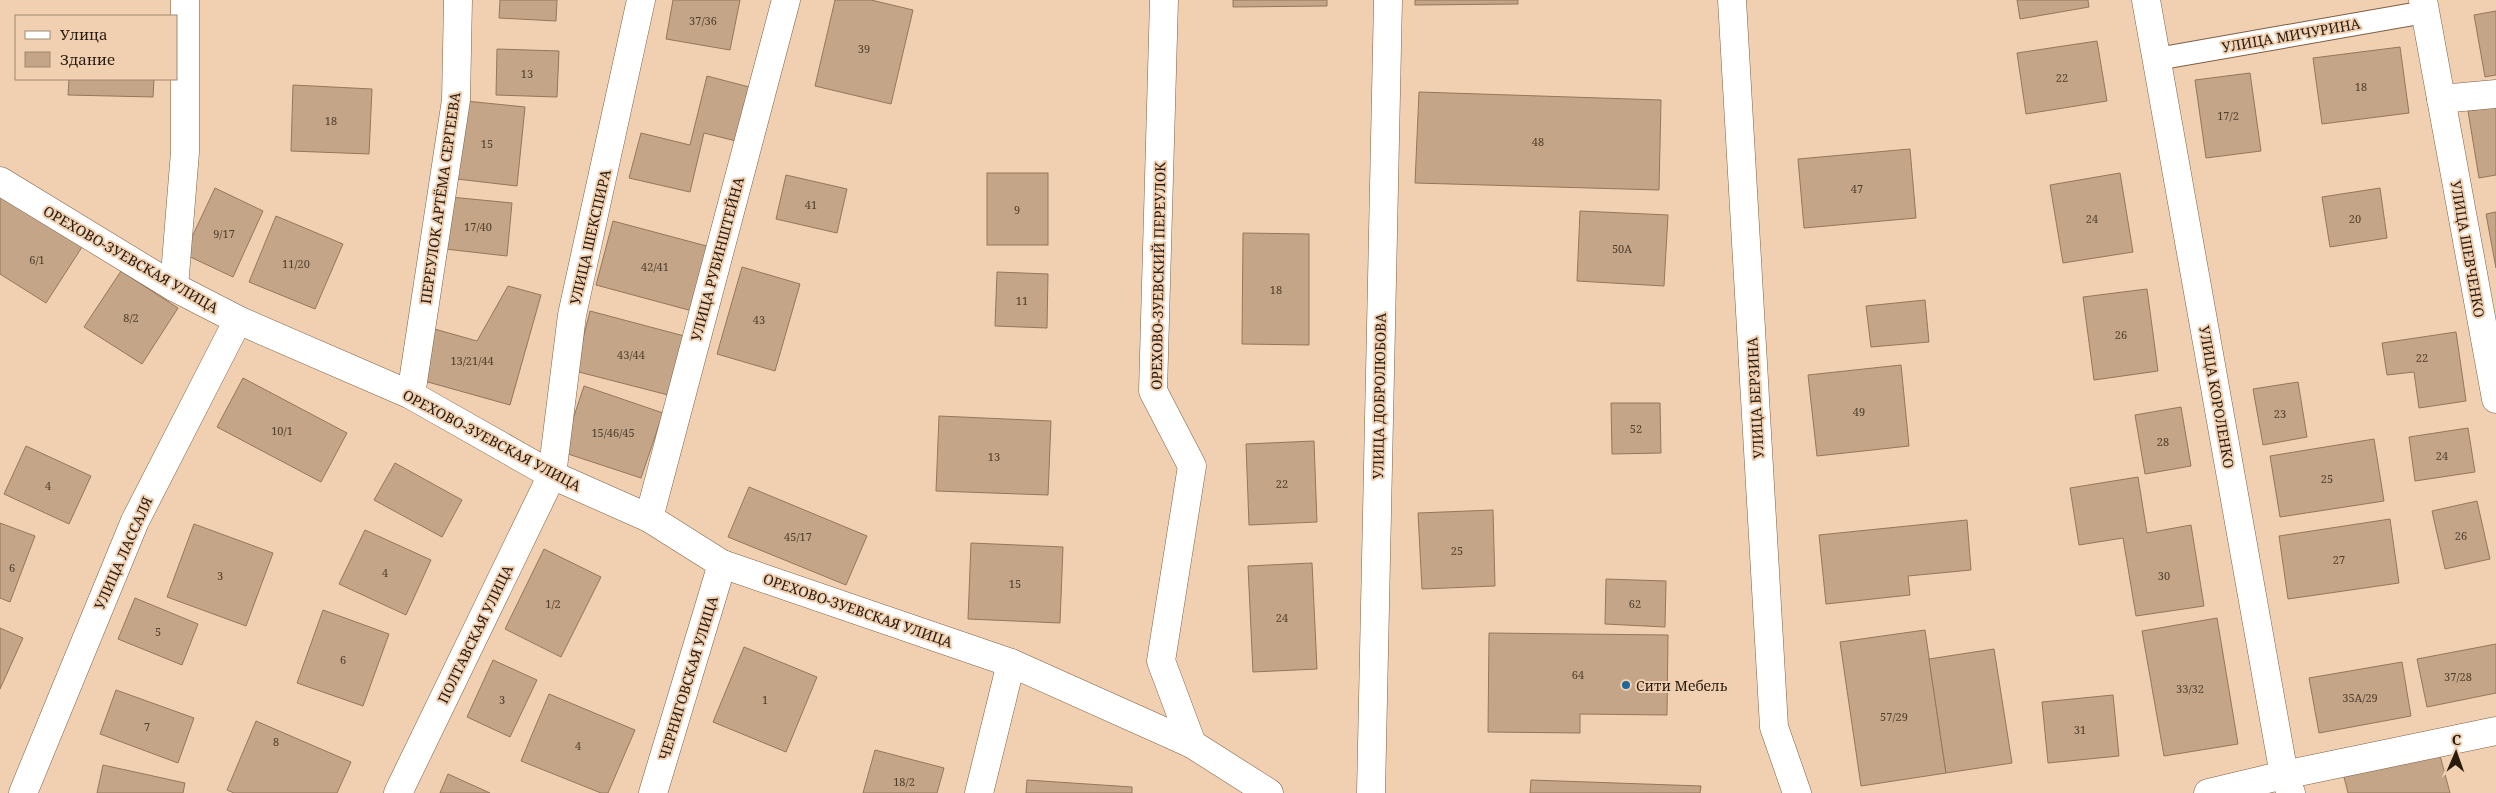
<svg xmlns="http://www.w3.org/2000/svg" width="2496" height="793" font-family="'Noto Serif',serif">
<rect width="100%" height="100%" fill="#f1d0b1"/>
<!-- building -->
<g fill="#c5a587" stroke="#95765a">
<path d="M500 0H557L556 21 499 18Z"/>
<path d="M673 0H740L730 50 666 39Z"/>
<path d="M835 0H871L913 10 891 104 815 86Z"/>
<path d="M1233 0H1327V6L1233 7Z"/>
<path d="M1415 0H1518V4L1415 5Z"/>
<path d="M2017 0H2088L2089 7 2020 19Z"/>
<path d="M2496 11V75L2485 77 2474 15Z"/>
<path d="M2097 41 2107 101 2026 114 2017 53Z"/>
<path d="M2400 47 2409 113 2322 124 2313 58Z"/>
<path d="M497 49 559 51 557 97 496 95Z"/>
<path d="M2250 73 2261 151 2206 158 2195 80Z"/>
<path d="M707 76 753 88 740 142 704 133 690 192 629 178 641 133 690 145Z"/>
<path d="M69 79H154L153 97 68 95Z"/>
<path d="M293 85 372 89 369 154 291 151Z"/>
<path d="M1419 92 1661 100 1659 190 1415 183Z"/>
<path d="M456 100 525 107 517 186 448 178Z"/>
<path d="M2496 107V175L2479 178 2468 111Z"/>
<path d="M1910 149 1916 218 1804 228 1798 159Z"/>
<rect x="987" y="173" width="61" height="72"/>
<path d="M2120 173 2133 252 2063 263 2050 185Z"/>
<path d="M786 175 847 189 837 233 776 219Z"/>
<path d="M215 188 263 211 233 277 184 254Z"/>
<path d="M2380 188 2387 238 2330 247 2322 197Z"/>
<path d="M0 195 84 244 46 303 0 274Z"/>
<path d="M450 197 512 203 507 256 445 249Z"/>
<path d="M1580 211 1668 215 1664 286 1577 281Z"/>
<path d="M2496 212V268L2486 214Z"/>
<path d="M276 216 343 244 315 309 249 282Z"/>
<path d="M613 221 714 248 696 312 596 285Z"/>
<path d="M1243 233 1309 234V345L1242 344Z"/>
<path d="M742 267 800 284 775 371 717 354Z"/>
<path d="M121 271 178 308 142 364 84 327Z"/>
<path d="M997 272 1048 274 1047 328 995 326Z"/>
<path d="M508 286 541 295 510 405 417 379 431 328 477 341Z"/>
<path d="M2147 289 2158 371 2094 380 2083 297Z"/>
<path d="M1925 300 1929 342 1871 347 1866 306Z"/>
<path d="M590 311 688 337 672 396 575 371Z"/>
<path d="M2456 332 2466 401 2419 408 2414 372 2387 375 2382 343Z"/>
<path d="M1901 365 1909 446 1817 456 1808 375Z"/>
<path d="M243 378 347 433 321 482 217 427Z"/>
<path d="M2298 382 2307 437 2263 445 2253 389Z"/>
<path d="M584 386 663 413 641 478 562 452Z"/>
<path d="M1611 403H1660L1661 453 1612 454Z"/>
<path d="M2181 407 2191 466 2145 474 2135 415Z"/>
<path d="M939 416 1051 421 1048 495 936 491Z"/>
<path d="M2468 428 2475 472 2415 481 2409 437Z"/>
<path d="M2374 439 2384 501 2280 517 2270 456Z"/>
<path d="M1314 441 1317 522 1249 525 1246 444Z"/>
<path d="M26 446 91 476 69 524 4 494Z"/>
<path d="M395 463 462 500 442 537 374 500Z"/>
<path d="M2138 477 2147 533 2191 525 2204 606 2136 616 2123 538 2079 545 2070 488Z"/>
<path d="M749 487 867 536 846 585 728 537Z"/>
<path d="M2477 501 2490 559 2445 569 2432 511Z"/>
<path d="M1493 510 1495 586 1422 589 1418 513Z"/>
<path d="M2390 519 2399 583 2288 599 2279 536Z"/>
<path d="M1967 520 1971 570 1908 576 1910 595 1826 604 1819 535Z"/>
<path d="M0 523 35 536 10 602 0 598Z"/>
<path d="M194 524 273 553 246 626 167 597Z"/>
<path d="M365 530 431 560 406 615 339 584Z"/>
<path d="M971 543 1063 547 1060 623 968 619Z"/>
<path d="M544 549 601 577 561 657 505 629Z"/>
<path d="M1312 563 1317 669 1253 672 1248 566Z"/>
<path d="M1606 579 1666 581 1665 627 1605 624Z"/>
<path d="M135 598 198 624 182 665 118 639Z"/>
<path d="M323 610 389 634 363 706 297 683Z"/>
<path d="M2217 618 2238 744 2164 756 2142 631Z"/>
<path d="M0 628 23 638 0 689Z"/>
<path d="M1925 630 1946 773 1861 786 1840 642Z"/>
<path d="M1489 633 1668 635 1667 715 1580 714V733L1488 732Z"/>
<path d="M2496 644V693L2427 707 2417 659Z"/>
<path d="M744 647 817 677 786 752 713 722Z"/>
<path d="M1994 649 2012 763 1946 773 1929 659Z"/>
<path d="M493 660 537 680 510 737 467 717Z"/>
<path d="M2402 662 2411 716 2319 733 2309 678Z"/>
<path d="M116 690 194 718 178 763 100 734Z"/>
<path d="M549 694 635 730 608 793H601L521 761Z"/>
<path d="M2113 695 2119 756 2048 763 2042 702Z"/>
<path d="M256 721 351 762 337 793H234L227 790Z"/>
<path d="M2438 748 2450 793H2348L2343 773Z"/>
<path d="M875 750 944 768 937 793H863Z"/>
<path d="M103 765 185 783 183 793H97Z"/>
<path d="M448 774 490 793H440Z"/>
<path d="M1027 780 1132 787V793H1026Z"/>
<path d="M1531 780 1701 786 1700 793H1530Z"/>
</g>
<g fill="none" stroke-linecap="round" stroke-linejoin="round">
<!-- service casing -->
<g stroke="#7d5f44" stroke-width="24">
<path id="service" d="M2157 59 2425 12"/>
</g>
<!-- minor casing -->
<g stroke="#7d5f44" stroke-width="29">
<g id="minor">
<path d="M1164 0 1153 391 1192 466 1161 661 1192 744"/>
<path d="M2146 0 2284 775 2291 793"/>
<path d="M2423 0 2496 399"/>
<path d="M2441 99 2496 94"/>
<path d="M0 181 174 287 238 320 411 395 552 475 649 518 722 564 1011 663 1192 744 1269 793"/>
<path d="M174 287 185 152V0"/>
<path d="M411 395 456 100 458 0"/>
<path d="M649 518 786 0"/>
<path d="M23 793 135 521 238 320"/>
<path d="M398 793 552 475 572 315 641 0"/>
<path d="M653 793 722 564"/>
<path d="M979 793 1011 663"/>
<path d="M1371 793 1388 0"/>
<path d="M2208 793 2284 775 2496 731"/>
</g>
</g>
<!-- secondary casing -->
<g stroke="#7d5f44" stroke-width="29">
<path id="secondary" d="M1732 0 1774 727 1797 793"/>
</g>
<!-- service -->
<use href="#service" stroke="#fff" stroke-width="22"/>
<!-- minor -->
<use href="#minor" stroke="#fff" stroke-width="28"/>
<!-- secondary -->
<use href="#secondary" stroke="#fff" stroke-width="28"/>
</g>
<!-- markers -->
<circle fill="#1e689c" stroke="#f1d0b1" stroke-width="2" cx="1626" cy="685" r="5"/>
<g text-anchor="middle" dominant-baseline="central" stroke-width="4" stroke-linejoin="round" paint-order="stroke">
<!-- number labels -->
<g font-size="11" fill="#4e3e2d">
<text x="703" y="20">37/36</text>
<text x="864" y="48">39</text>
<text x="527" y="73">13</text>
<text x="2062" y="77">22</text>
<text x="2361" y="86">18</text>
<text x="2228" y="115">17/2</text>
<text x="331" y="120">18</text>
<text x="1538" y="141">48</text>
<text x="487" y="143">15</text>
<text x="1857" y="188">47</text>
<text x="811" y="204">41</text>
<text x="1017" y="209">9</text>
<text x="2092" y="218">24</text>
<text x="2355" y="218">20</text>
<text x="478" y="226">17/40</text>
<text x="224" y="233">9/17</text>
<text x="1622" y="248">50А</text>
<text x="37" y="259">6/1</text>
<text x="296" y="263">11/20</text>
<text x="655" y="266">42/41</text>
<text x="1276" y="289">18</text>
<text x="1022" y="300">11</text>
<text x="131" y="317">8/2</text>
<text x="759" y="319">43</text>
<text x="2121" y="334">26</text>
<text x="631" y="354">43/44</text>
<text x="2422" y="357">22</text>
<text x="472" y="360">13/21/44</text>
<text x="1859" y="411">49</text>
<text x="2280" y="413">23</text>
<text x="1636" y="428">52</text>
<text x="282" y="430">10/1</text>
<text x="613" y="432">15/46/45</text>
<text x="2163" y="441">28</text>
<text x="2442" y="455">24</text>
<text x="994" y="456">13</text>
<text x="2327" y="478">25</text>
<text x="1282" y="483">22</text>
<text x="48" y="485">4</text>
<text x="2461" y="535">26</text>
<text x="798" y="536">45/17</text>
<text x="1457" y="550">25</text>
<text x="2339" y="559">27</text>
<text x="12" y="567">6</text>
<text x="385" y="572">4</text>
<text x="220" y="575">3</text>
<text x="2164" y="575">30</text>
<text x="1015" y="583">15</text>
<text x="553" y="603">1/2</text>
<text x="1635" y="603">62</text>
<text x="1282" y="617">24</text>
<text x="158" y="631">5</text>
<text x="343" y="659">6</text>
<text x="1578" y="674">64</text>
<text x="2458" y="676">37/28</text>
<text x="2190" y="688">33/32</text>
<text x="2360" y="697">35А/29</text>
<text x="502" y="699">3</text>
<text x="765" y="699">1</text>
<text x="1894" y="716">57/29</text>
<text x="147" y="726">7</text>
<text x="2080" y="729">31</text>
<text x="276" y="741">8</text>
<text x="578" y="745">4</text>
<text x="904" y="781">18/2</text>
</g>
<!-- street labels -->
<g font-size="14" fill="#271b0f" stroke="#f1d0b1">
<text transform="translate(2291 35) rotate(-10)">УЛИЦА МИЧУРИНА</text>
<text transform="translate(440 198) rotate(-82)">ПЕРЕУЛОК АРТЁМА СЕРГЕЕВА</text>
<text transform="translate(590 237) rotate(-77)">УЛИЦА ШЕКСПИРА</text>
<text transform="translate(2468 249) rotate(80)">УЛИЦА ШЕВЧЕНКО</text>
<text transform="translate(131 259) rotate(30)">ОРЕХОВО-ЗУЕВСКАЯ УЛИЦА</text>
<text transform="translate(717 259) rotate(-75)">УЛИЦА РУБИНШТЕЙНА</text>
<text transform="translate(1158 276) rotate(-89)">ОРЕХОВО-ЗУЕВСКИЙ ПЕРЕУЛОК</text>
<text transform="translate(1379 396) rotate(-89)">УЛИЦА ДОБРОЛЮБОВА</text>
<text transform="translate(2217 397) rotate(80)">УЛИЦА КОРОЛЕНКО</text>
<text transform="translate(1755 398) rotate(-93)">УЛИЦА БЕРЗИНА</text>
<text transform="translate(492 440) rotate(28)">ОРЕХОВО-ЗУЕВСКАЯ УЛИЦА</text>
<text transform="translate(123 553) rotate(-66)">УЛИЦА ЛАССАЛЯ</text>
<text transform="translate(858 610) rotate(19)">ОРЕХОВО-ЗУЕВСКАЯ УЛИЦА</text>
<text transform="translate(475 634) rotate(-64)">ПОЛТАВСКАЯ УЛИЦА</text>
<text transform="translate(688 678) rotate(-73)">ЧЕРНИГОВСКАЯ УЛИЦА</text>
</g>
<!-- poi labels -->
<g font-size="14" fill="#271b0f" stroke="#f1d0b1" text-anchor="start">
<text x="1636" y="685">Сити Мебель</text>
</g>
</g>
<!-- legend -->
<rect x="15" y="15" width="162" height="65" fill="#f1d0b1" stroke="#a08870"/>
<rect x="25" y="31" width="25" height="8" fill="#ffffff" stroke="#a08870"/>
<text x="60" y="40" font-size="15" fill="#271b0f">Улица</text>
<rect x="25" y="52" width="25" height="15" fill="#c5a587" stroke="#a08870"/>
<text x="60" y="65" font-size="15" fill="#271b0f">Здание</text>
<!-- north arrow -->
<g transform="translate(2456 753) rotate(2)" stroke="#f1d0b1" stroke-width="4" paint-order="stroke">
<path d="M0-4L9 19L0 12L-9 19Z" fill="#271b0f"/>
<text y="-8" font-size="14" font-weight="bold" text-anchor="middle" fill="#271b0f">С</text>
</g>
</svg>
